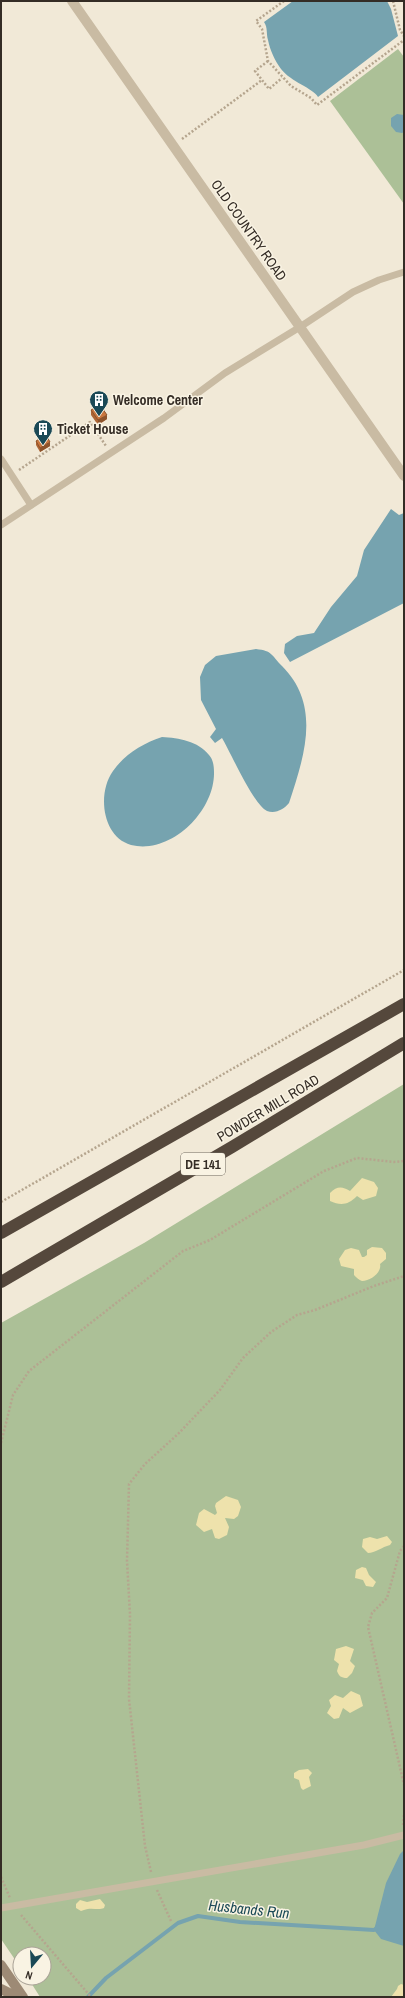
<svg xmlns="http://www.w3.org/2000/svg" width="405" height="1998" font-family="'Archivo Narrow',sans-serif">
<rect width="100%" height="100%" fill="#f1e9d7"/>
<!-- green -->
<g fill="#acc097">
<path d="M398 49 404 57V204L330 101Z"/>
<path d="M404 1084V1997H40L28 1978H44V1954H20V1967L1 1939V1323L144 1243Z"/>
</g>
<!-- sand -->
<g fill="#eee2ac">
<path d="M362 1178 374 1182 378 1188 376 1196 363 1200 357 1196C348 1205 341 1206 330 1201V1193C337 1186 342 1186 350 1191Z"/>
<path d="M372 1247 382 1248 386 1253V1259L380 1264C382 1272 371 1281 362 1281 359 1280 356 1277 354 1275V1269L341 1266 339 1259 345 1250 351 1248 359 1250 362 1257H364L367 1255V1250Z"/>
<path d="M226 1496 238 1500 241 1507 238 1516 234 1519 225 1518 229 1527 227 1535 219 1539 215 1538 212 1529 204 1532 196 1525 199 1513 204 1509 215 1515 217 1513 215 1506 216 1503Z"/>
<path d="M387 1536 392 1542 390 1545C382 1547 375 1553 368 1553L362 1547 363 1539 370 1537 377 1539Z"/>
<path d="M362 1567 366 1568 369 1575 376 1582 373 1587 366 1586 363 1580 355 1578 356 1570Z"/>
<path d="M346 1646 354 1649 350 1661 355 1666 352 1673 347 1678C341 1678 339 1676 337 1671L339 1664 334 1660 336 1649Z"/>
<path d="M351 1691 360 1695 363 1706 350 1713 343 1708 339 1718 334 1719 327 1713 331 1706 329 1700 335 1695 343 1698Z"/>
<path d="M308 1769 312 1773 309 1777 311 1786 303 1790 301 1788 299 1780 294 1778V1773L299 1770Z"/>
<path d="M100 1899 105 1905 104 1908C97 1911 92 1906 81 1911L76 1908V1904L80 1900 87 1902Z"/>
<path d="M401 1984 404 1985V1997H391L397 1989 398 1986Z"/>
</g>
<!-- water -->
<g fill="#76a3af">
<path d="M293 1H387L391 9 398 36 318 97C313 88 291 82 281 69 275 61 270 50 268 40 266 33 268 28 264 22Z"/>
<path d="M397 114 404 115V132L402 133 396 132 391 126V118Z"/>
<path d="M391 509 399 515 404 513V603L290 662 284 653 285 644 297 636 314 633 331 607 357 576 364 550Z"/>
<path d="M256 649C273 651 271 655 282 666 322 706 304 757 289 803 284 809 276 814 267 811 253 804 231 753 222 738L215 743 210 737 216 729 201 700 200 677 205 665 216 656Z"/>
<path d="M162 737C179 738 198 741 209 755 213 759 214 766 214 772 215 811 171 855 131 845 102 837 97 793 113 771 126 753 142 744 162 737Z"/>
<path d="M404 1850V1946L381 1939 374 1930 386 1883 400 1854Z"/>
</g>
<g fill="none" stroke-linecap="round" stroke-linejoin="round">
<!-- stream -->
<path stroke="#76a3af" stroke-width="4" d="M88 1997 106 1978 178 1923 198 1916 240 1922 374 1930 378 1927"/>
<!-- path -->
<g stroke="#b5a58e" stroke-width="2.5" stroke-dasharray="2 2" stroke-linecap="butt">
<path d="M284 1 256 21 262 29 268 61 291 86 311 98 317 105 404 40"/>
<path d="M393 1 400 30 404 36"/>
<path d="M268 61 255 71 269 89 282 78"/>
<path d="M182 139 262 80"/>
<path d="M19 470 90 422 106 446"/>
<path d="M1 1202 404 970"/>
<path d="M1 1443 13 1395 29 1371 183 1251 210 1240 324 1171 357 1158 394 1162 404 1161"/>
<path d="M404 1546 400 1551 387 1598 372 1613 368 1627 404 1785"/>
<path d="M403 1825 404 1814"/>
<path d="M151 1872 145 1846 129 1699 130 1614 127 1561 129 1484 145 1464 178 1434 220 1390 243 1358 271 1332 297 1315 315 1310 374 1286 404 1276"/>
<path d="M1 1877 10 1898"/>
<path d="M157 1890 171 1921"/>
<path d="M21 1915 91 1997"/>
</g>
<!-- lane -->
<g stroke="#c9bba3" stroke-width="7">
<path d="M1 459 31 505"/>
<path d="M1 525 164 418 225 373 300 327 353 292 379 280 404 272"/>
<path d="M1 1908 364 1845 404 1835"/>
</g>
<!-- street -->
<path stroke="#c9bba3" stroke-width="10" d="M72 1 404 476"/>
<!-- secondary -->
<g stroke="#9d8a75" stroke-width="10">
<path d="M1 1965 23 1997"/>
<path d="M1 1989 17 1997"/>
</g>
<!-- highway -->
<g stroke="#55483c" stroke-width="12">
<path d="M1 1233 404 1004"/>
<path d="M1 1282 232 1147 404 1043"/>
</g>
</g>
<!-- wall -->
<g fill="#ad6535">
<path d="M91 410 107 419 98 425 91 415Z"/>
<path d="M36 441 50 446 40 452 36 445Z"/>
</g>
<!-- shaded-wall -->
<g fill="#8d532b">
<path d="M107 415V419L98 425V420Z"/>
<path d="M50 442V446L40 452V448Z"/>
</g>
<!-- building -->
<g fill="#c9763e" stroke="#8d532b">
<path d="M100 405 107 415 98 420 91 410Z"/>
<path d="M46 435 50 442 40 448 36 441Z"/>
</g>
<!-- icons -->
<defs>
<g id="building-pin" transform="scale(1)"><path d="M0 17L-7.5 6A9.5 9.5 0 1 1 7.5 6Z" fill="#1a4956" stroke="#f9f3e3"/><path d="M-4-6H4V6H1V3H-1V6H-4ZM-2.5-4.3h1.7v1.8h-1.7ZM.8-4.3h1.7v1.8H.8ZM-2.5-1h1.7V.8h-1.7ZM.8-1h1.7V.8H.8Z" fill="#fff"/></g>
</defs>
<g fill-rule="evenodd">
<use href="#building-pin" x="99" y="400"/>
<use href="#building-pin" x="43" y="429"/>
</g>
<g text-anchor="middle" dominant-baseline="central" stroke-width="3" stroke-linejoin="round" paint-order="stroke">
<!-- shield labels -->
<rect fill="#f9f3e3" stroke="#6f685e" stroke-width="1" x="181" y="1153" width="44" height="22" rx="3"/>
<g font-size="13" font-weight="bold" fill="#342c25">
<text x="203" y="1164">DE 141</text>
</g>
<!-- street labels -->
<g font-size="14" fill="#342c25" stroke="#f9f3e3">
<text transform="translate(249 230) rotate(55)">OLD COUNTRY ROAD</text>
<text transform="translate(268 1108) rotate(-31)">POWDER MILL ROAD</text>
</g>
<!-- poi labels -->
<g font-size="14" font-weight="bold" fill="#342c25" stroke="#f9f3e3" text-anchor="start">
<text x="113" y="400">Welcome Center</text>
<text x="57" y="429">Ticket House</text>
</g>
<!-- water labels -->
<g font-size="15" font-style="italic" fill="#1a4956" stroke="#f9f3e3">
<text transform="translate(249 1909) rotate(6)">Husbands Run</text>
</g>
</g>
<!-- border -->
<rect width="405" height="1998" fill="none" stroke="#342c25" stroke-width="4"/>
<!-- north arrow -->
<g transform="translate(32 1966) rotate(198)"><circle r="19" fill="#f9f3e3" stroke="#aaa397"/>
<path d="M0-3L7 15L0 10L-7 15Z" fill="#1a4956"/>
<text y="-6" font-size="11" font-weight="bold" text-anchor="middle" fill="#342c25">N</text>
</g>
</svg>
